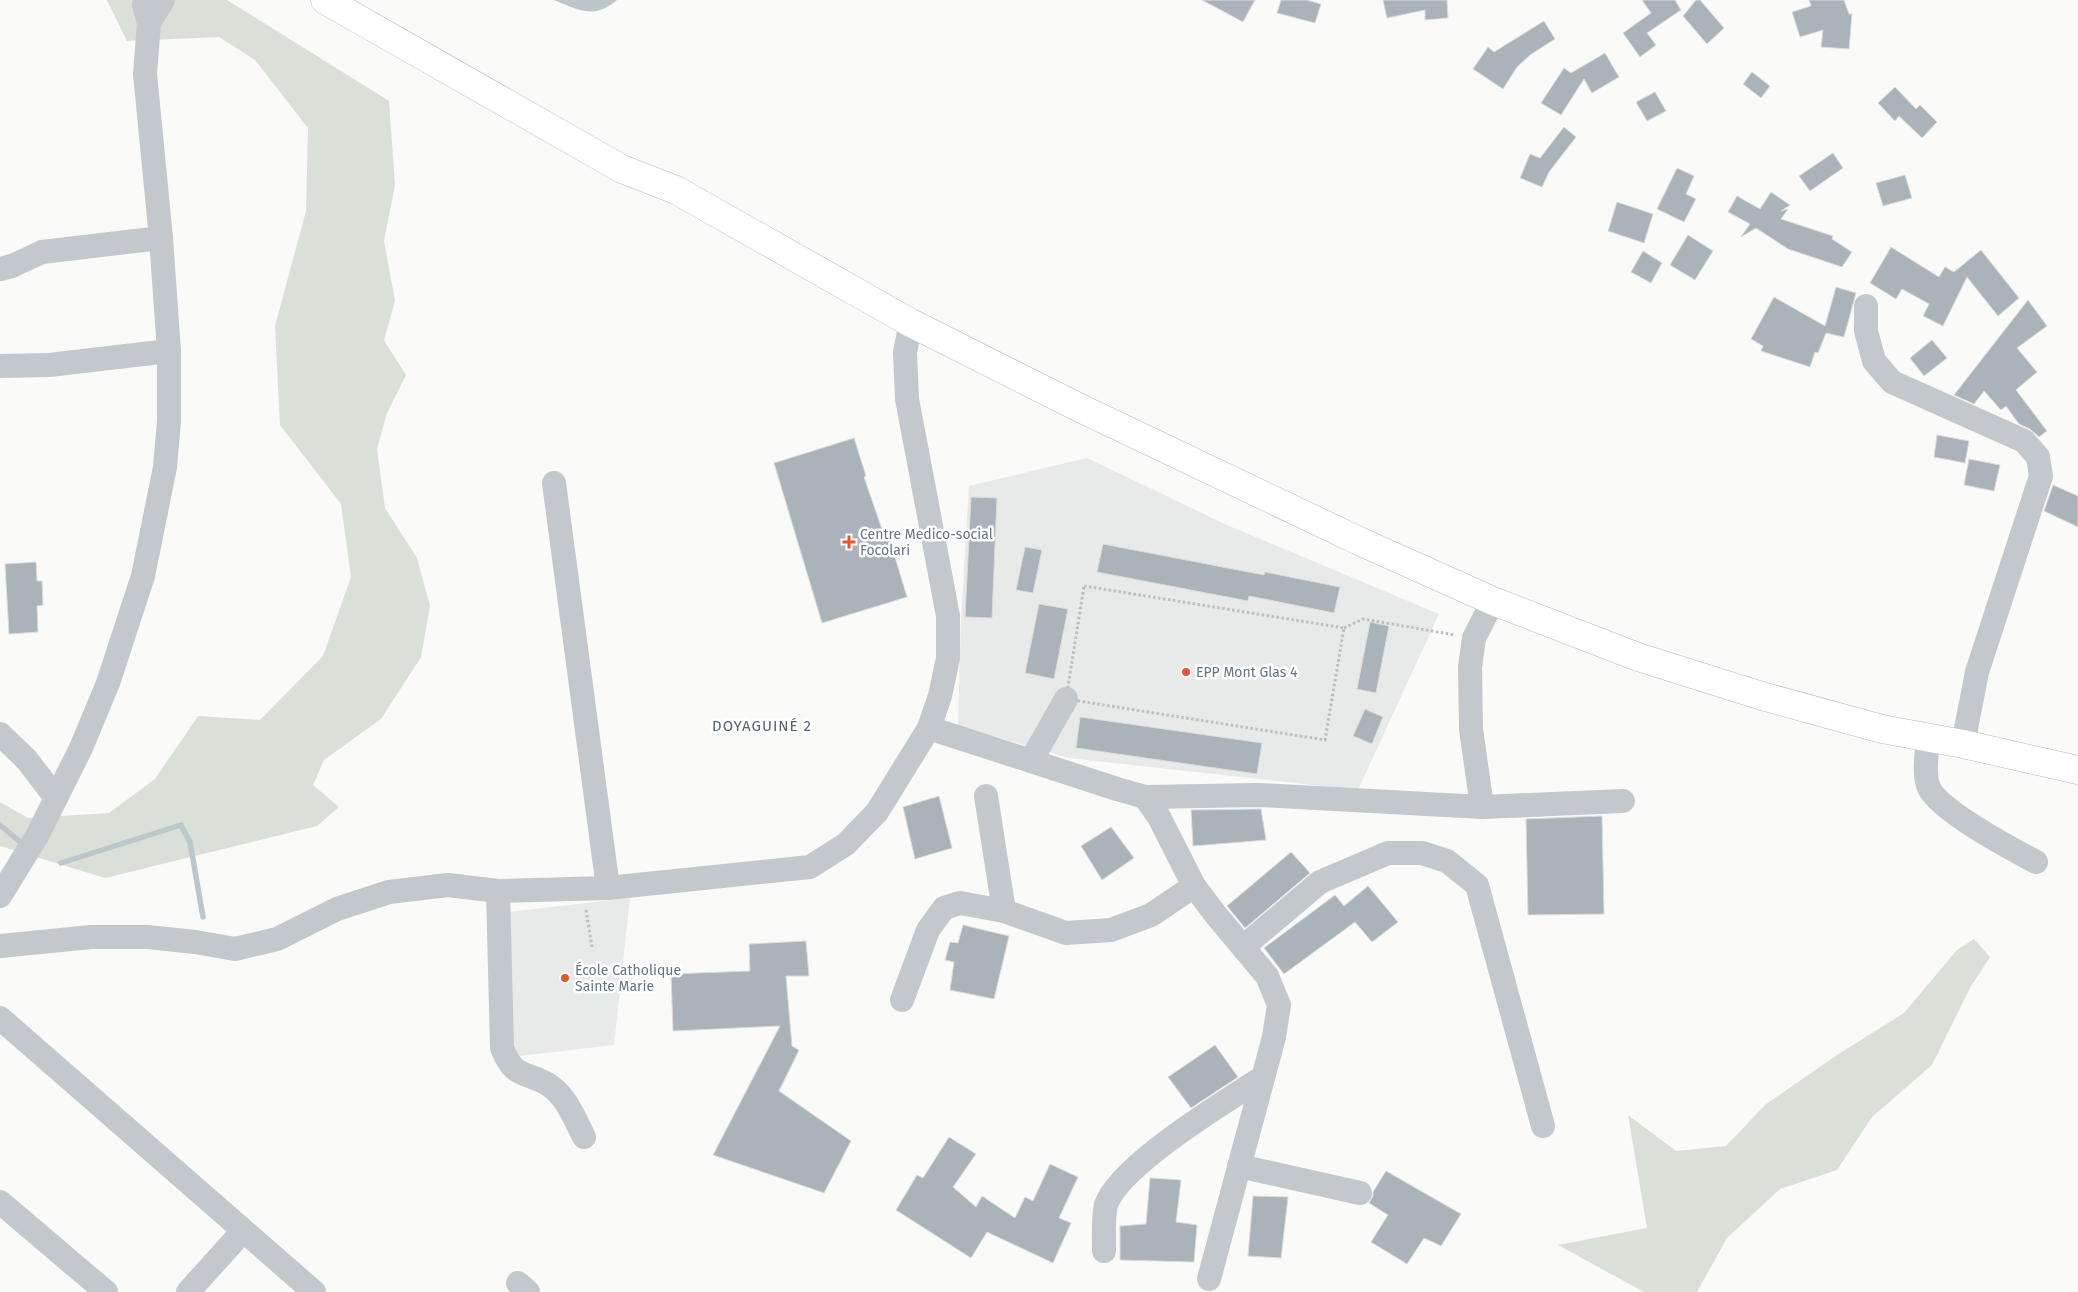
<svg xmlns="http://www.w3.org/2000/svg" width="2078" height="1292" font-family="'Fira Sans',sans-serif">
<rect width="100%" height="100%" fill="#fafaf8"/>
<!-- built -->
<g fill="#e8e9e9">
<path d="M1087 458 1227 525 1439 614 1358 790 1069 758 958 726 961 618 969 486Z"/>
<path d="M630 898 614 1045 511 1057 507 912Z"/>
</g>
<!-- green -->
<g fill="#dadfd7">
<path d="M107 0H227L389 101 395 185 384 241 395 301 384 340 406 375 387 413 377 449 385 508 417 558 430 606 421 657 381 719 324 760 313 785 339 807 317 826 105 878 0 846V802L28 818 109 813 155 779 198 716 260 720 323 656 351 577 341 504 280 425 275 326 306 211 308 128 255 60 219 37 127 41Z"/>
<path d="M1974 939 1990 957 1970 988 1932 1065 1872 1117 1837 1170 1780 1189 1727 1238 1697 1292H1644L1558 1245 1647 1228 1628 1115 1676 1151 1726 1146 1765 1105 1837 1055 1904 1013 1957 950Z"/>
</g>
<!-- water -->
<path fill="#bbc7cb" d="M554 0H617C594 20 579 10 554 0Z"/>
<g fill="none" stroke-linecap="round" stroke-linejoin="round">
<!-- stream -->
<g stroke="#bbc7cb" stroke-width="5.5">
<path d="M0 825 19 841"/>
<path d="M61 863 181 825 190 842 203 917"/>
</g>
</g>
<!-- building -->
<g fill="#aab3b9" stroke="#dcdcda">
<path d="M1202 0H1255L1243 22Z"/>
<path d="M1281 0H1307L1321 4 1315 23 1277 13Z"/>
<path d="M1383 0H1447L1448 18 1425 20V10L1387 18Z"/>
<path d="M1642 0H1675L1681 10 1647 33 1656 45 1640 57 1623 33 1651 13Z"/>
<path d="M1696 0H1700L1724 28 1707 44 1683 16Z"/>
<path d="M1809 0H1844L1849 14H1852L1849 49 1821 47 1823 30 1800 37 1792 12 1811 6Z"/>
<path d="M1544 21 1555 39 1530 55 1517 67 1503 89 1473 69 1488 47 1494 52Z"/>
<path d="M1605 53 1619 77 1592 93 1584 79 1561 115 1541 103 1564 68 1571 73Z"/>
<path d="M1752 72 1770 86 1761 98 1743 84Z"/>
<path d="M1895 87 1916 109 1920 105 1937 122 1922 138 1899 116 1895 121 1878 103Z"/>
<path d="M1655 92 1666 111 1647 121 1636 102Z"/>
<path d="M1564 127 1576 137 1549 172 1542 187 1520 178 1530 154 1540 158Z"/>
<path d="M1833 153 1843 168 1810 191 1799 176Z"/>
<path d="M1677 168 1694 176 1686 194 1696 199 1684 222 1657 209Z"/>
<path d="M1905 175 1912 198 1883 206 1876 183Z"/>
<path d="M1771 192 1790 205 1781 211 1788 209 1781 219 1833 236 1832 239 1852 252 1842 267 1788 249 1756 228 1741 237 1750 224 1728 212 1737 196 1760 209Z"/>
<path d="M1617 202 1653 214 1644 243 1608 231Z"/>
<path d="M1688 235 1713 251 1695 280 1670 265Z"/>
<path d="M1891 247 1939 277 1945 267 1954 272 1981 250 2019 298 1998 316 1967 277 1943 326 1923 316 1929 304 1902 289 1896 299 1870 283Z"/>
<path d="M1643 251 1662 263 1651 283 1631 272Z"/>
<path d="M1836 287 1856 293 1844 337 1826 333 1818 353 1815 352 1810 367 1761 351 1763 346 1751 339 1774 297 1825 326Z"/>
<path d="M2028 300 2047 326 2017 348 2037 372 2016 390 2047 431 2039 437 2030 429 2019 424 2006 406 2001 410 1984 391 1974 404 1954 395Z"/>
<path d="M1932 340 1947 358 1924 376 1910 358Z"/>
<path d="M1937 435 1969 441 1965 463 1934 457Z"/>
<path d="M854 438 866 476 864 477 885 538 889 537 907 597 822 623 774 463Z"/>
<path d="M1969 459 2000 465 1994 491 1964 485Z"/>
<path d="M2053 485 2078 496V527L2044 511Z"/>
<path d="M971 497 997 498 992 618 965 617Z"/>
<path d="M1103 544 1264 575 1265 572 1340 587 1334 613 1249 596 1248 601 1097 572Z"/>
<path d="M1025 547 1042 550 1033 593 1016 590Z"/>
<path d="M36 562 37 581H42L43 605 37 606 38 632 9 634 5 564Z"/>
<path d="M1039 604 1068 609 1054 679 1025 673Z"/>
<path d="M1370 622 1389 626 1376 693 1357 689Z"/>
<path d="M1365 709 1383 717 1372 744 1353 736Z"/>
<path d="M1080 717 1262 743 1257 774 1076 748Z"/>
<path d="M939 796 952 848 915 859 903 807Z"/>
<path d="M1261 809 1266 840 1193 846 1191 810Z"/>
<path d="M1602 816 1604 914 1528 915 1526 819Z"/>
<path d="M1111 827 1134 858 1102 880 1081 846Z"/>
<path d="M1291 852 1310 873 1245 928 1227 906Z"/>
<path d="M1368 886 1398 922 1372 942 1355 922 1284 974 1264 948 1335 895 1344 906Z"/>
<path d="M963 925 1009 936 994 999 950 990 954 962 945 960 950 942 958 943Z"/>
<path d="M806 941 809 976H786L792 1046 799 1050 779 1091 851 1141 824 1193 713 1155 780 1026 673 1031 671 974 750 971 749 944Z"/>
<path d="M1215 1045 1238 1077 1191 1108 1168 1077Z"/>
<path d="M949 1137 976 1154 953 1187 976 1207 982 1196 1015 1218 1025 1197 1033 1201 1050 1164 1078 1177 1059 1218 1071 1223 1053 1263 987 1232 971 1258 896 1210 917 1175 923 1178Z"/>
<path d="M1386 1171 1461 1214 1441 1246 1424 1238 1407 1264 1371 1242 1388 1215 1369 1203 1373 1196V1192Z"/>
<path d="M1150 1178 1181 1180 1176 1222 1197 1225 1194 1262 1120 1260V1226L1146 1224Z"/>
<path d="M1253 1196 1288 1197 1281 1258 1248 1256Z"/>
</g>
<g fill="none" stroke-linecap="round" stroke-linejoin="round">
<!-- major casing -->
<g stroke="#b5babe" stroke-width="29">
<path id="major" d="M325 0 622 169 676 190 911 323 1080 408 1359 541 1493 601 1638 657 1762 696 1882 729 1963 744 2078 770"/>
</g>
<!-- path -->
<g stroke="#bbbfc2" stroke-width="3" stroke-dasharray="2.5 2.5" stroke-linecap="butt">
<path d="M1084 586 1344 628 1325 740 1066 699Z"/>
<path d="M1344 628 1363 619 1455 635"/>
<path d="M586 910 592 947"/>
</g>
<!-- minor -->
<g stroke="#c3c8cc" stroke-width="24">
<path d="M149 23 163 0"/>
<path d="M0 269 12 266 42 252 161 238"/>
<path d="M1866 306V331L1874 361 1892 382 2024 441 2038 457 2041 476 1977 672 1963 744"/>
<path d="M0 366 49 365 169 351"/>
<path d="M554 483 608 888"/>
<path d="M929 728 1117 789 1145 797 1259 795 1482 807 1623 801"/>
<path d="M0 734 27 760 56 798"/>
<path d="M1928 738C1927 752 1923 775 1929 788 1941 812 2012 849 2036 862"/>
<path d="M1031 761 1066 699"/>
<path d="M986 796 1004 911"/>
<path d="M1145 797 1159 817 1194 886 1216 915 1267 976 1279 1005 1274 1037 1209 1279"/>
<path d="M1482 807 1471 729 1470 667 1474 638 1493 601"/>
<path d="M498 891 502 1048C515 1080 524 1070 549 1085 566 1096 575 1119 584 1137"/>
<path d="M0 896 37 836 81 748 108 683 143 576 165 467 169 421V351L161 238 145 74 149 23 144 5 145 0"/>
<path d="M0 946 91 937H148L195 942 235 949 277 939 337 909 389 892 448 885 498 891 608 888 810 867 846 844 877 812 929 728 940 696 948 658V616L907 399 905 352 911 323"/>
<path d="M1243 947 1320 882 1388 853H1422L1447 861 1477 885 1543 1126"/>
<path d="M902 1000 928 930 944 908 960 903 1004 911 1066 933 1111 930 1151 915 1194 886"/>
<path d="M0 1018 314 1292"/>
<path d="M1239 1166 1360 1193"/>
<path d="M0 1202 106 1292"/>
<path d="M1104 1251C1104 1238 1103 1216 1106 1205 1119 1165 1227 1101 1263 1077"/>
<path d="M518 1283 528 1292"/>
<path d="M188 1292 243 1231"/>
</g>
<!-- major -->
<use href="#major" stroke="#fff" stroke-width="28"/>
</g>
<!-- markers -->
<g fill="#e4572e" stroke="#fff" stroke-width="2">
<path d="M846.5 534.5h5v5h5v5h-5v5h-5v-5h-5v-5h5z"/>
<circle cx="1186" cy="672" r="5"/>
<circle cx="565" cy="978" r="5"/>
</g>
<g text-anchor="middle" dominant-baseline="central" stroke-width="5" stroke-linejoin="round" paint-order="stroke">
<!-- poi labels -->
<g font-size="14" fill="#657683" stroke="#fff" text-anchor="start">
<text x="860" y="534">Centre Medico-social<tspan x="860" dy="16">Focolari</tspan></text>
<text x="1196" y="672">EPP Mont Glas 4</text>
<text x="575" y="970">École Catholique<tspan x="575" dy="16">Sainte Marie</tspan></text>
</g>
<!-- neighbourhood labels -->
<g font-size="15" letter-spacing="1" fill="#57646e" stroke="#fff">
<text x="762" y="726">DOYAGUINÉ 2</text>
</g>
</g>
</svg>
